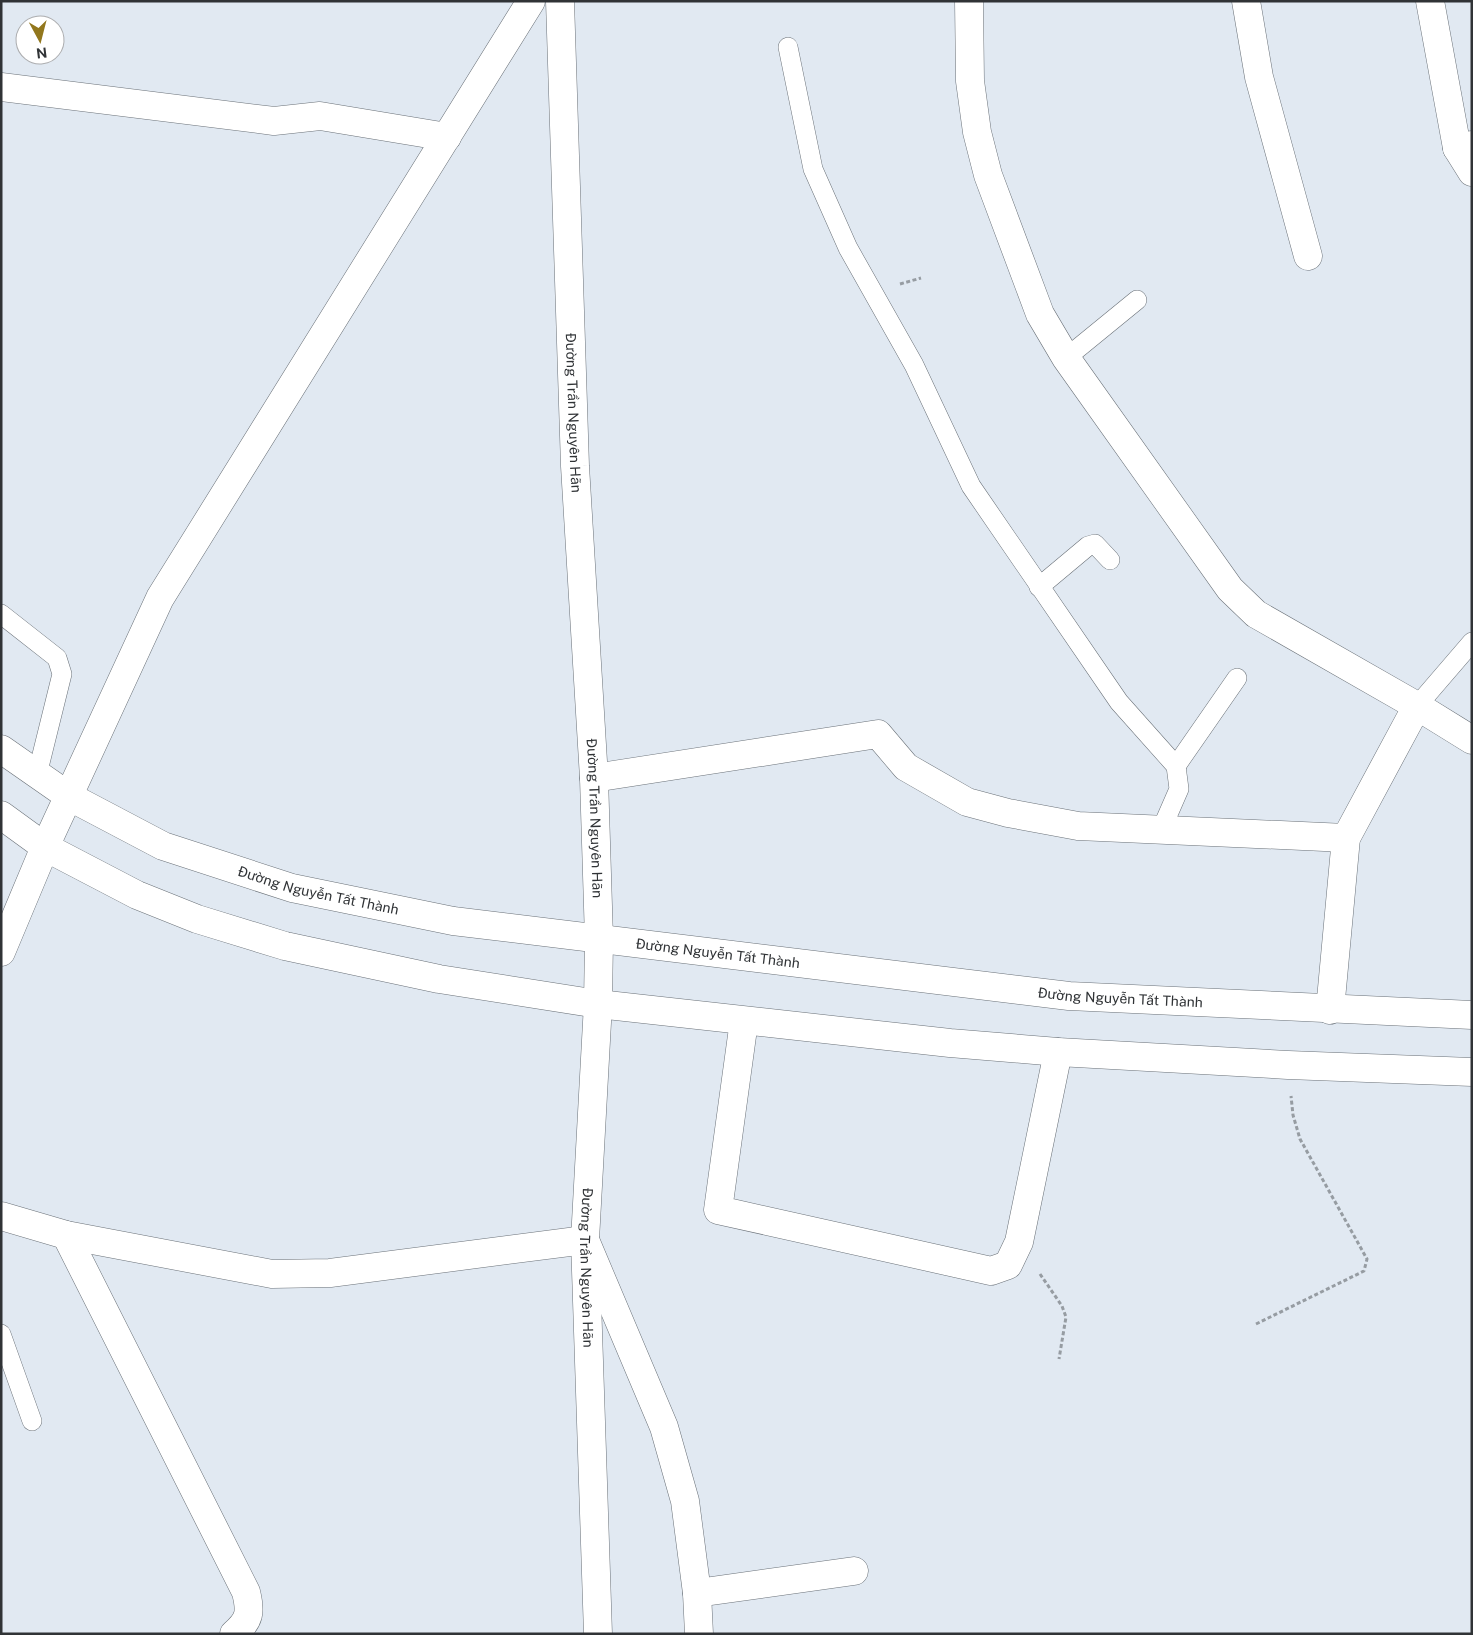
<svg xmlns="http://www.w3.org/2000/svg" width="1473" height="1635" font-family="'Public Sans',sans-serif">
<rect width="100%" height="100%" fill="#e1e9f2"/>
<g fill="none" stroke-linecap="round" stroke-linejoin="round">
<!-- service casing -->
<g stroke="#6a7178" stroke-width="20">
<g id="service">
<path d="M788 47 813 169 848 248 914 365 971 486 1119 702 1176 766 1179 789 1162 828"/>
<path d="M1066 358 1137 300"/>
<path d="M1039 587 1088 546 1095 544 1110 560"/>
<path d="M1 614 57 658 62 674 37 775"/>
<path d="M1417 706 1472 642"/>
<path d="M1176 766 1237 678"/>
<path d="M1 1334 32 1421"/>
</g>
</g>
<!-- minor casing -->
<g stroke="#6a7178" stroke-width="29">
<g id="minor">
<path d="M969 1 970 81 977 132 988 175 1040 314 1066 358 1230 589 1256 614 1417 706 1472 740"/>
<path d="M1246 1 1259 77 1308 256"/>
<path d="M1430 1 1457 148 1472 145"/>
<path d="M1 87 274 121 320 116 447 137"/>
<path d="M1457 148 1472 172"/>
<path d="M594 778 878 734 906 767 967 802 1008 813 1078 826 1346 838"/>
<path d="M1 952 45 847 160 598 531 1"/>
<path d="M1330 1010 1346 838 1417 706"/>
<path d="M744 1021 718 1210 991 1271 1008 1265 1019 1242 1058 1052"/>
<path d="M1 1216 66 1235 272 1274 330 1273 585 1240 664 1427 685 1501 697 1593 699 1634"/>
<path d="M66 1235 246 1592C251 1612 250 1620 234 1634"/>
<path d="M697 1593 854 1571"/>
</g>
</g>
<!-- tertiary casing -->
<g stroke="#6a7178" stroke-width="29">
<g id="tertiary">
<path id="s1" d="M560 1 575 466 594 778 599 939 598 1004 585 1240 598 1634"/>
</g>
</g>
<!-- primary casing -->
<g stroke="#6a7178" stroke-width="29">
<g id="primary">
<path id="s2" d="M1 749 70 797 163 846 292 888 453 921 1069 996 1472 1015"/>
<path d="M1 815 45 847 137 895 197 919 285 946 439 979 598 1004 950 1043 1058 1052 1288 1065 1472 1072"/>
</g>
</g>
<!-- path -->
<g stroke="#969ca2" stroke-width="3" stroke-dasharray="4 2.5" stroke-linecap="butt">
<path d="M900 284 921 278"/>
<path d="M1040 1274 1062 1306 1066 1317 1059 1359"/>
<path d="M1256 1324 1364 1271 1367 1259 1300 1139 1293 1115 1291 1096"/>
</g>
<!-- service -->
<use href="#service" stroke="#fff" stroke-width="19"/>
<!-- minor -->
<use href="#minor" stroke="#fff" stroke-width="28"/>
<!-- tertiary -->
<use href="#tertiary" stroke="#fff" stroke-width="28"/>
<!-- primary -->
<use href="#primary" stroke="#fff" stroke-width="28"/>
</g>
<g text-anchor="middle" dominant-baseline="central" stroke-width="5" stroke-linejoin="round" paint-order="stroke">
<!-- street labels -->
<g font-size="14" fill="#303336" stroke="#fff">
<text stroke="none"><textPath href="#s1" startOffset="412">Đường Trần Nguyên Hãn</textPath></text>
<text stroke="none"><textPath href="#s1" startOffset="818">Đường Trần Nguyên Hãn</textPath></text>
<text stroke="none"><textPath href="#s2" startOffset="351">Đường Nguyễn Tất Thành</textPath></text>
<text stroke="none"><textPath href="#s2" startOffset="756">Đường Nguyễn Tất Thành</textPath></text>
<text stroke="none"><textPath href="#s2" startOffset="1161">Đường Nguyễn Tất Thành</textPath></text>
<text stroke="none"><textPath href="#s1" startOffset="1268">Đường Trần Nguyên Hãn</textPath></text>
</g>
</g>
<!-- border -->
<rect width="1473" height="1635" fill="none" stroke="#303336" stroke-width="5"/>
<!-- north arrow -->
<g transform="translate(40 40) rotate(173)"><circle r="24" fill="#ffffff" stroke="#acadaf"/>
<path d="M0-4L9 19L0 12L-9 19Z" fill="#92771d"/>
<text y="-8" font-size="14" font-weight="bold" text-anchor="middle" fill="#303336">N</text>
</g>
</svg>
